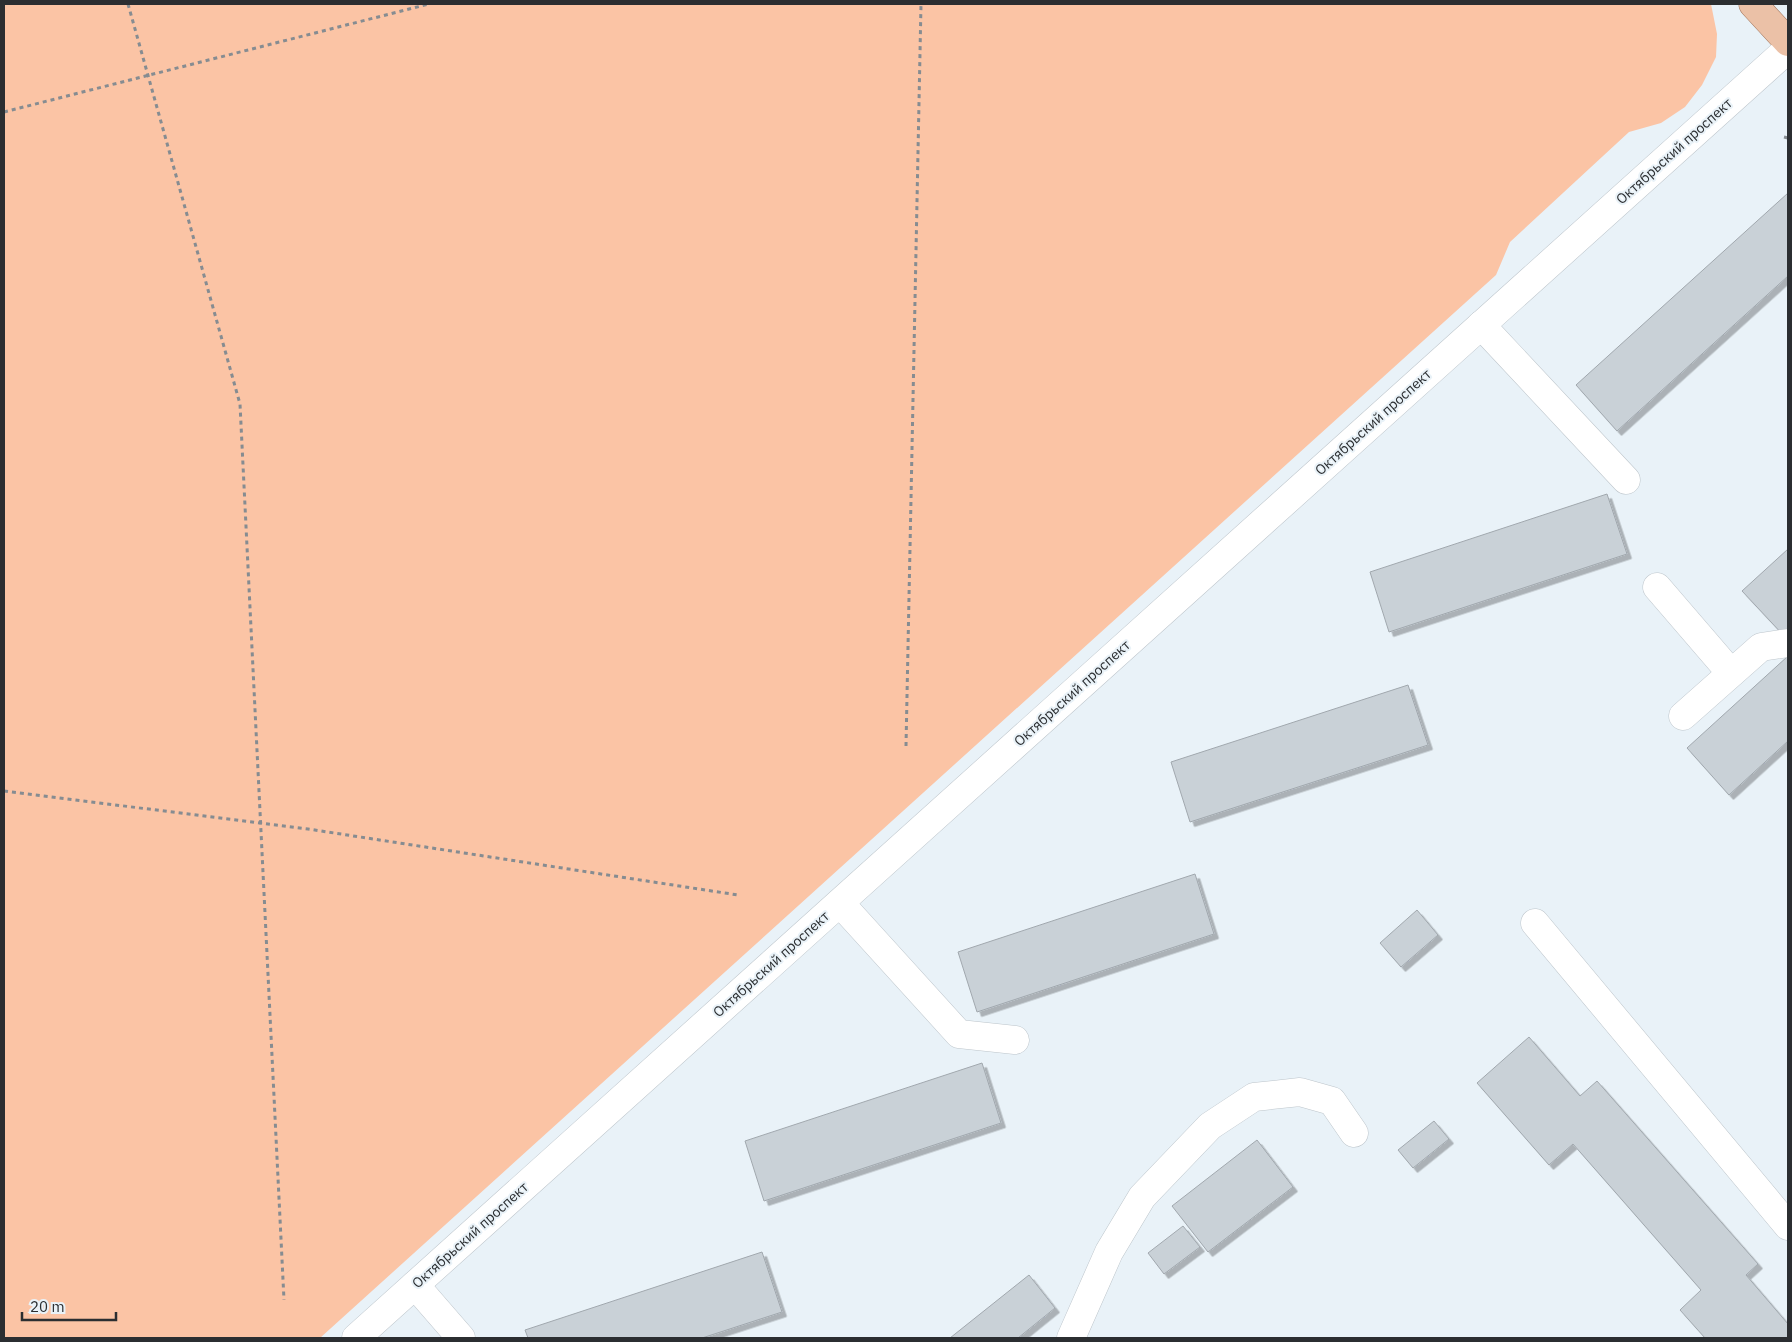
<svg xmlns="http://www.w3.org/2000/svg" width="1792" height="1342" font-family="'IBM Plex Sans',sans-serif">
<defs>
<filter id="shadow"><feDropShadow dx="4.5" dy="4.5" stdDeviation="0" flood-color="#0004"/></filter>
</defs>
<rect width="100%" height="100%" fill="#e9f2f8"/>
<!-- green -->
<path fill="#fbc4a5" d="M4 4H1711L1717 34 1716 57 1702 85 1685 107 1661 123 1629 132 1510 242 1496 275 320 1338H4Z"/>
<!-- building -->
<g fill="#c9d1d7" stroke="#a1a8ae" filter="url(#shadow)">
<path d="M1788 193V276L1617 431 1576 385Z"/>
<path d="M1607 494 1627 554 1389 632 1370 572Z"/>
<path d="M1788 549V633L1785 637 1742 591Z"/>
<path d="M1788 656V741L1729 795 1687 748Z"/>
<path d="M1408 685 1428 745 1190 822 1171 762Z"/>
<path d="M1195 874 1214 934 977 1012 958 952Z"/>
<path d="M1417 910 1438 935 1401 967 1380 943Z"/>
<path d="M1529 1037 1580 1096 1597 1081 1758 1264 1746 1275 1788 1324V1336L1786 1338H1705L1680 1310 1701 1290 1573 1144 1549 1165 1477 1083Z"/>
<path d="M982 1063 1001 1123 764 1201 745 1141Z"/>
<path d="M1434 1121 1449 1139 1413 1168 1398 1150Z"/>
<path d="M1257 1140 1293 1187 1208 1252 1172 1206Z"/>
<path d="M1183 1226 1200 1247 1164 1274 1148 1253Z"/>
<path d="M762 1252 782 1312 702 1338H528L525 1330Z"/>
<path d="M1029 1275 1055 1308 1018 1338H950Z"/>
</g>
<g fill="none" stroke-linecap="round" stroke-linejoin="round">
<!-- minor casing -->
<g stroke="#bdc5cb" stroke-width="29">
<g id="minor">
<path d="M1481 325 1626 480"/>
<path d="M1657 587 1731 673"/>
<path d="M1683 716 1761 647 1788 643"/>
<path d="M840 903 959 1034 1015 1040"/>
<path d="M1535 923 1788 1226"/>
<path d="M415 1285 461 1338"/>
<path d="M356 1338 1788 49"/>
<path d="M1071 1338 1109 1252 1142 1197 1210 1126 1254 1097 1300 1092 1332 1101 1354 1133"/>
</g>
</g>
<!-- major casing -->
<g stroke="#9f7258" stroke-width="29">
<path id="major" d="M1753 4 1788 42"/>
</g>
<!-- path -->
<g stroke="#868c91" stroke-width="3" stroke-dasharray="4 4" stroke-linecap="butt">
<path d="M128 4 240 404 284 1300"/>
<path d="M4 112 429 4"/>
<path d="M1784 137 1788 138"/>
<path d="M906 746 921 4"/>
<path d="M4 791 308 829 738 895"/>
</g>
<!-- minor -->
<use href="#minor" stroke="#fff" stroke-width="28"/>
<!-- major -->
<use href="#major" stroke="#ebc1a7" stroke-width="28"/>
</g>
<g text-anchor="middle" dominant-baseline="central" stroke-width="4" stroke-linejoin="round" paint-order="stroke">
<!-- street labels -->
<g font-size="14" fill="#2b2e31" stroke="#e9f2f8">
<text transform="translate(1674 151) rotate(-42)">Октябрьский проспект</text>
<text transform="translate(1373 422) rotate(-42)">Октябрьский проспект</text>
<text transform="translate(1072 693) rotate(-42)">Октябрьский проспект</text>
<text transform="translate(771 964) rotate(-42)">Октябрьский проспект</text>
<text transform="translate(470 1235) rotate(-42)">Октябрьский проспект</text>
</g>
</g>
<!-- border -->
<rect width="1792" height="1342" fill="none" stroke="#2b2e31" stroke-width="10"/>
<!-- scale -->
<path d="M22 1312v8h94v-8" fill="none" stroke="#2b2e31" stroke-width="2.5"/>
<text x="30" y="1312" font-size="15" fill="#2b2e31" stroke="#e9f2f8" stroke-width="4" paint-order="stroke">20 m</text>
</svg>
